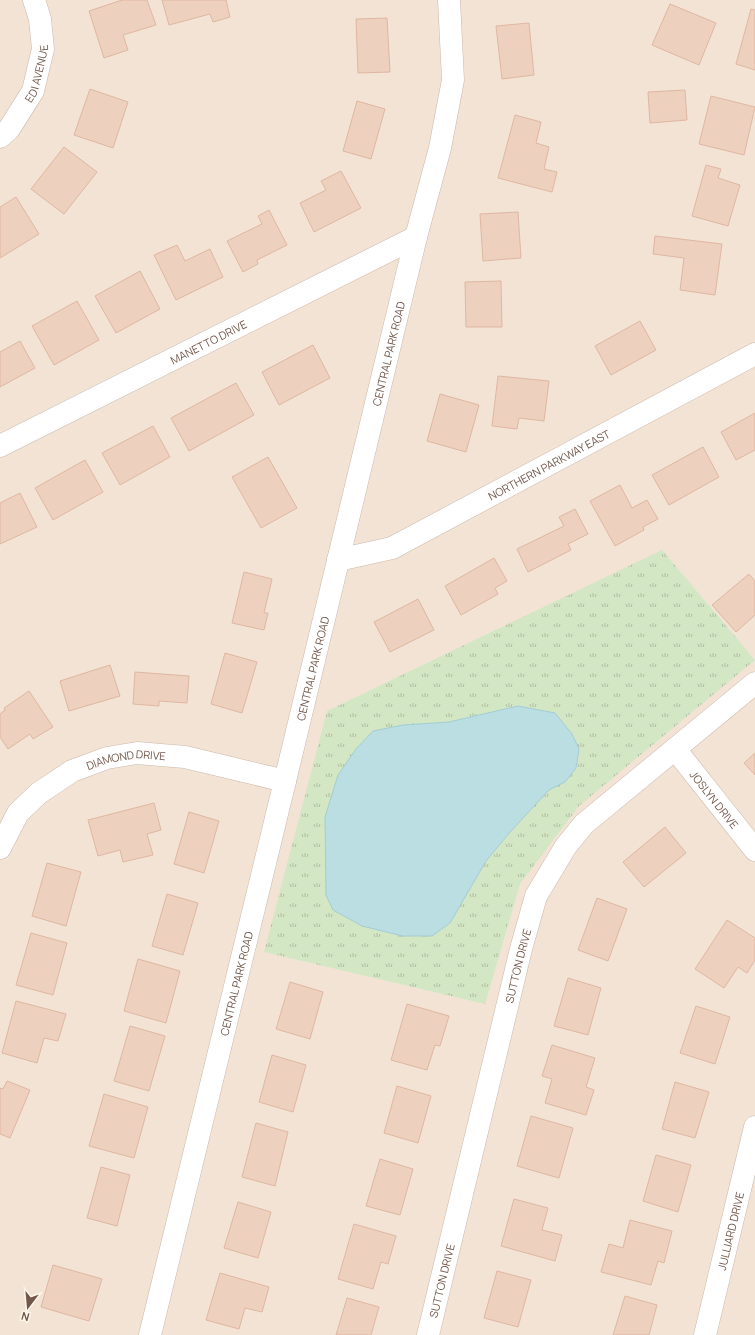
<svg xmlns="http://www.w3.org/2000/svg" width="755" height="1335" font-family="Manrope,sans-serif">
<defs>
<pattern id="grass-tufts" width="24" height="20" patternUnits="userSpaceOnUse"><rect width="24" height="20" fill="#d4e7c5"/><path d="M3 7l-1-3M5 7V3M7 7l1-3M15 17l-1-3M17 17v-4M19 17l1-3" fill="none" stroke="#b0bea2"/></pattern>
</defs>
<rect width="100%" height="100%" fill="#fbf2e5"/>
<!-- residential -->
<rect fill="#f2e3d4" x="0" y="0" width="755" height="1335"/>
<!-- grass -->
<path fill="url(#grass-tufts)" d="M662 550 755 660 579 806 520 884 485 1004 264 952 327 711Z"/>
<!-- water -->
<path fill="#bbdee3" stroke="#a2cdd4" d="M518 706 555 713 572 734 579 749 576 768 565 782 549 790 511 831 486 861 450 923 432 936H403L362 926 333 910 326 895 325 817 338 775 356 749 373 731 403 725 449 722Z"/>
<!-- building -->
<g fill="#eed0bf" stroke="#dfb7a1">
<path d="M122 0H147L156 25 123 35 128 50 104 58 89 11Z"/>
<path d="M162 0H226L230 17 213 22 210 14 169 25Z"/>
<path d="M670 4 716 23 699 65 652 45Z"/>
<path d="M751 9 755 10V70L736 64Z"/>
<path d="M387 18 390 72 358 73 356 19Z"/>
<path d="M529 23 534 75 502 79 496 26Z"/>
<path d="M90 89 128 102 113 148 74 135Z"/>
<path d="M685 90 687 120 650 123 648 92Z"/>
<path d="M711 96 755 107 744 155 699 144Z"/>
<path d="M357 101 385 109 371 159 343 151Z"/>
<path d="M515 115 541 122 536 143 549 147 544 169 557 172 552 192 498 178Z"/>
<path d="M64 147 97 172 64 214 31 189Z"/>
<path d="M706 165 721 169 718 178 740 185 728 226 692 216Z"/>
<path d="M341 171 361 208 314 232 300 203 326 190 321 181Z"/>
<path d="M16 197 39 234 0 258V207Z"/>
<path d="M269 210 287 245 257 260 258 264 243 272 227 241 262 224 258 216Z"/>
<path d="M518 212 521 258 483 261 480 214Z"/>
<path d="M655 236 722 244 715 295 680 290 684 258 653 254Z"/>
<path d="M177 245 185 261 210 249 223 277 176 300 154 255Z"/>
<path d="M140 271 160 309 116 333 95 296Z"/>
<path d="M501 281 502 327H466L465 282Z"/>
<path d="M77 301 99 340 54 365 32 326Z"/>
<path d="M640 321 656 350 611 375 595 346Z"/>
<path d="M20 341 35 368 0 387V352Z"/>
<path d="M313 345 330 378 279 405 262 372Z"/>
<path d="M498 376 549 381 544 421 519 418 517 429 492 426Z"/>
<path d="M236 383 254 415 189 451 171 418Z"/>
<path d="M440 394 479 405 466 452 427 441Z"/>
<path d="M755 413V450L736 460 721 432Z"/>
<path d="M153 426 170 457 120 485 102 453Z"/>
<path d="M703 447 719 477 669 505 652 475Z"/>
<path d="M268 457 297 508 261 528 232 477Z"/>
<path d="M85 460 103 492 53 520 35 488Z"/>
<path d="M620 485 632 508 647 500 658 519 643 527 644 530 615 546 590 501Z"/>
<path d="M20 493 37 527 0 544V503Z"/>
<path d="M575 509 588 534 568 544 571 550 528 572 517 549 564 526 559 517Z"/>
<path d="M494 558 507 581 495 588 498 594 461 615 445 586Z"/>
<path d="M244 572 272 579 264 613H268L264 630 232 623Z"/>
<path d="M749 574 755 581V615L736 632 712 605Z"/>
<path d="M418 599 434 630 390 652 374 622Z"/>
<path d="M225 653 257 662 242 713 211 704Z"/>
<path d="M110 665 120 696 69 711 60 681Z"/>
<path d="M135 672 189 676 187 703 159 701V706L133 704Z"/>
<path d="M29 691 53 727 33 739 30 734 8 749 0 737V714L5 710 4 708Z"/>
<path d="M755 753V775L744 763Z"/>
<path d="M154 803 161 830 147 834 153 855 123 862 120 850 98 856 88 820Z"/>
<path d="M189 812 219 821 204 873 174 864Z"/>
<path d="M665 827 686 853 644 887 623 862Z"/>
<path d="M47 863 81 872 66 926 32 916Z"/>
<path d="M167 894 198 903 183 955 152 946Z"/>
<path d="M597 898 627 909 608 961 578 950Z"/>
<path d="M727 920 755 938V960L747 973 738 967 724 988 695 969Z"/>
<path d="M31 933 67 943 53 995 16 985Z"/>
<path d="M138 959 180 971 166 1023 124 1011Z"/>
<path d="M568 978 601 988 588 1035 554 1026Z"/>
<path d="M290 982 323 992 310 1039 276 1029Z"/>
<path d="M16 1001 66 1014 58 1041 44 1038 37 1063 2 1053Z"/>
<path d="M407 1004 449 1016 440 1046 435 1045 427 1070 391 1060Z"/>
<path d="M696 1006 730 1017 715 1064 680 1053Z"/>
<path d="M130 1026 165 1036 149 1091 114 1081Z"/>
<path d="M552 1045 595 1058 586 1087 594 1090 586 1115 545 1103 552 1079 542 1076Z"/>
<path d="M272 1055 306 1065 293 1112 259 1102Z"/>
<path d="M7 1081 30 1090 10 1138 0 1134V1088L3 1089Z"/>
<path d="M675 1082 709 1092 695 1138 662 1129Z"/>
<path d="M397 1086 431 1096 418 1143 384 1133Z"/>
<path d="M104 1094 148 1107 134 1158 89 1146Z"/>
<path d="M531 1116 573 1128 559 1178 517 1166Z"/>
<path d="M256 1123 288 1132 275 1186 242 1177Z"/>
<path d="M656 1155 691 1165 678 1212 643 1201Z"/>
<path d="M380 1159 413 1169 400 1215 366 1206Z"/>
<path d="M101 1167 130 1175 117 1226 87 1218Z"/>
<path d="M514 1199 548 1208 542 1230 562 1235 555 1261 501 1246Z"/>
<path d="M238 1202 271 1212 258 1258 224 1248Z"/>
<path d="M630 1220 672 1231 664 1263 658 1261 651 1285 601 1272 609 1244 623 1248Z"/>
<path d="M354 1224 396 1236 388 1264 381 1262 373 1289 338 1279Z"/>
<path d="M53 1265 102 1279 89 1321 41 1307Z"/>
<path d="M497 1271 531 1280 518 1327 484 1318Z"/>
<path d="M220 1273 269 1287 262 1312 245 1308 239 1329 206 1320Z"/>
<path d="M625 1296 657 1305 649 1335H613Z"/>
<path d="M347 1298 379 1307 371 1335H336Z"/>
</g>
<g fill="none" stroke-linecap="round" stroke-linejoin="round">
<!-- minor casing -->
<g stroke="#cbb9ac" stroke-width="23">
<g id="minor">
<path id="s1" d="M0 137 9 129 33 91 43 49 40 19 34 0"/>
<path id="s2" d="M0 446 416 237"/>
<path id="s3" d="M338 560 392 548 755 354"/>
<path id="s4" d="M675 749 755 850"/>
<path id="s5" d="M0 848 18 813 39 793 72 771 107 758 137 753 185 757 285 781"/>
<path id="s6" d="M150 1335 285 781 416 237 440 148 453 80 449 0"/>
<path id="s7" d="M428 1335 521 949 536 896 566 846 584 824 755 683"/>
<path id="s8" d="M705 1335 755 1127"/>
</g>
</g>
<!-- minor -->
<use href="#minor" stroke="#fff" stroke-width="22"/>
</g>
<g text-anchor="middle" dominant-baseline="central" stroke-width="4" stroke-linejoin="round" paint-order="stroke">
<!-- street labels -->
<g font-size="11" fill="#72584c" stroke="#fef6eb">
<text stroke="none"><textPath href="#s1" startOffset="75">EDI AVENUE</textPath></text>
<text stroke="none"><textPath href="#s2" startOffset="233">MANETTO DRIVE</textPath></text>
<text stroke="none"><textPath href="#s6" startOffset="1010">CENTRAL PARK ROAD</textPath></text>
<text stroke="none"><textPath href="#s3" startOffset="233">NORTHERN PARKWAY EAST</textPath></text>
<text stroke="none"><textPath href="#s6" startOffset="686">CENTRAL PARK ROAD</textPath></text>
<text stroke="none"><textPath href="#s5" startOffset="164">DIAMOND DRIVE</textPath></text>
<text stroke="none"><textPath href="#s4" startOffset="64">JOSLYN DRIVE</textPath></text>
<text stroke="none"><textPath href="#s7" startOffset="380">SUTTON DRIVE</textPath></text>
<text stroke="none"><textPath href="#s6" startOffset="362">CENTRAL PARK ROAD</textPath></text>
<text stroke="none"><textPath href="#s8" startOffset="107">JULLIARD DRIVE</textPath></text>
<text stroke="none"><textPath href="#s7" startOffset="56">SUTTON DRIVE</textPath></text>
</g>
</g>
<!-- north arrow -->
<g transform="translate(28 1307) rotate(196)" stroke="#fef6eb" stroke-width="3" paint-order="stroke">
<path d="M0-3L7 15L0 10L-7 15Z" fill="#72584c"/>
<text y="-6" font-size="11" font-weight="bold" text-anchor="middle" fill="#72584c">N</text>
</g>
</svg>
